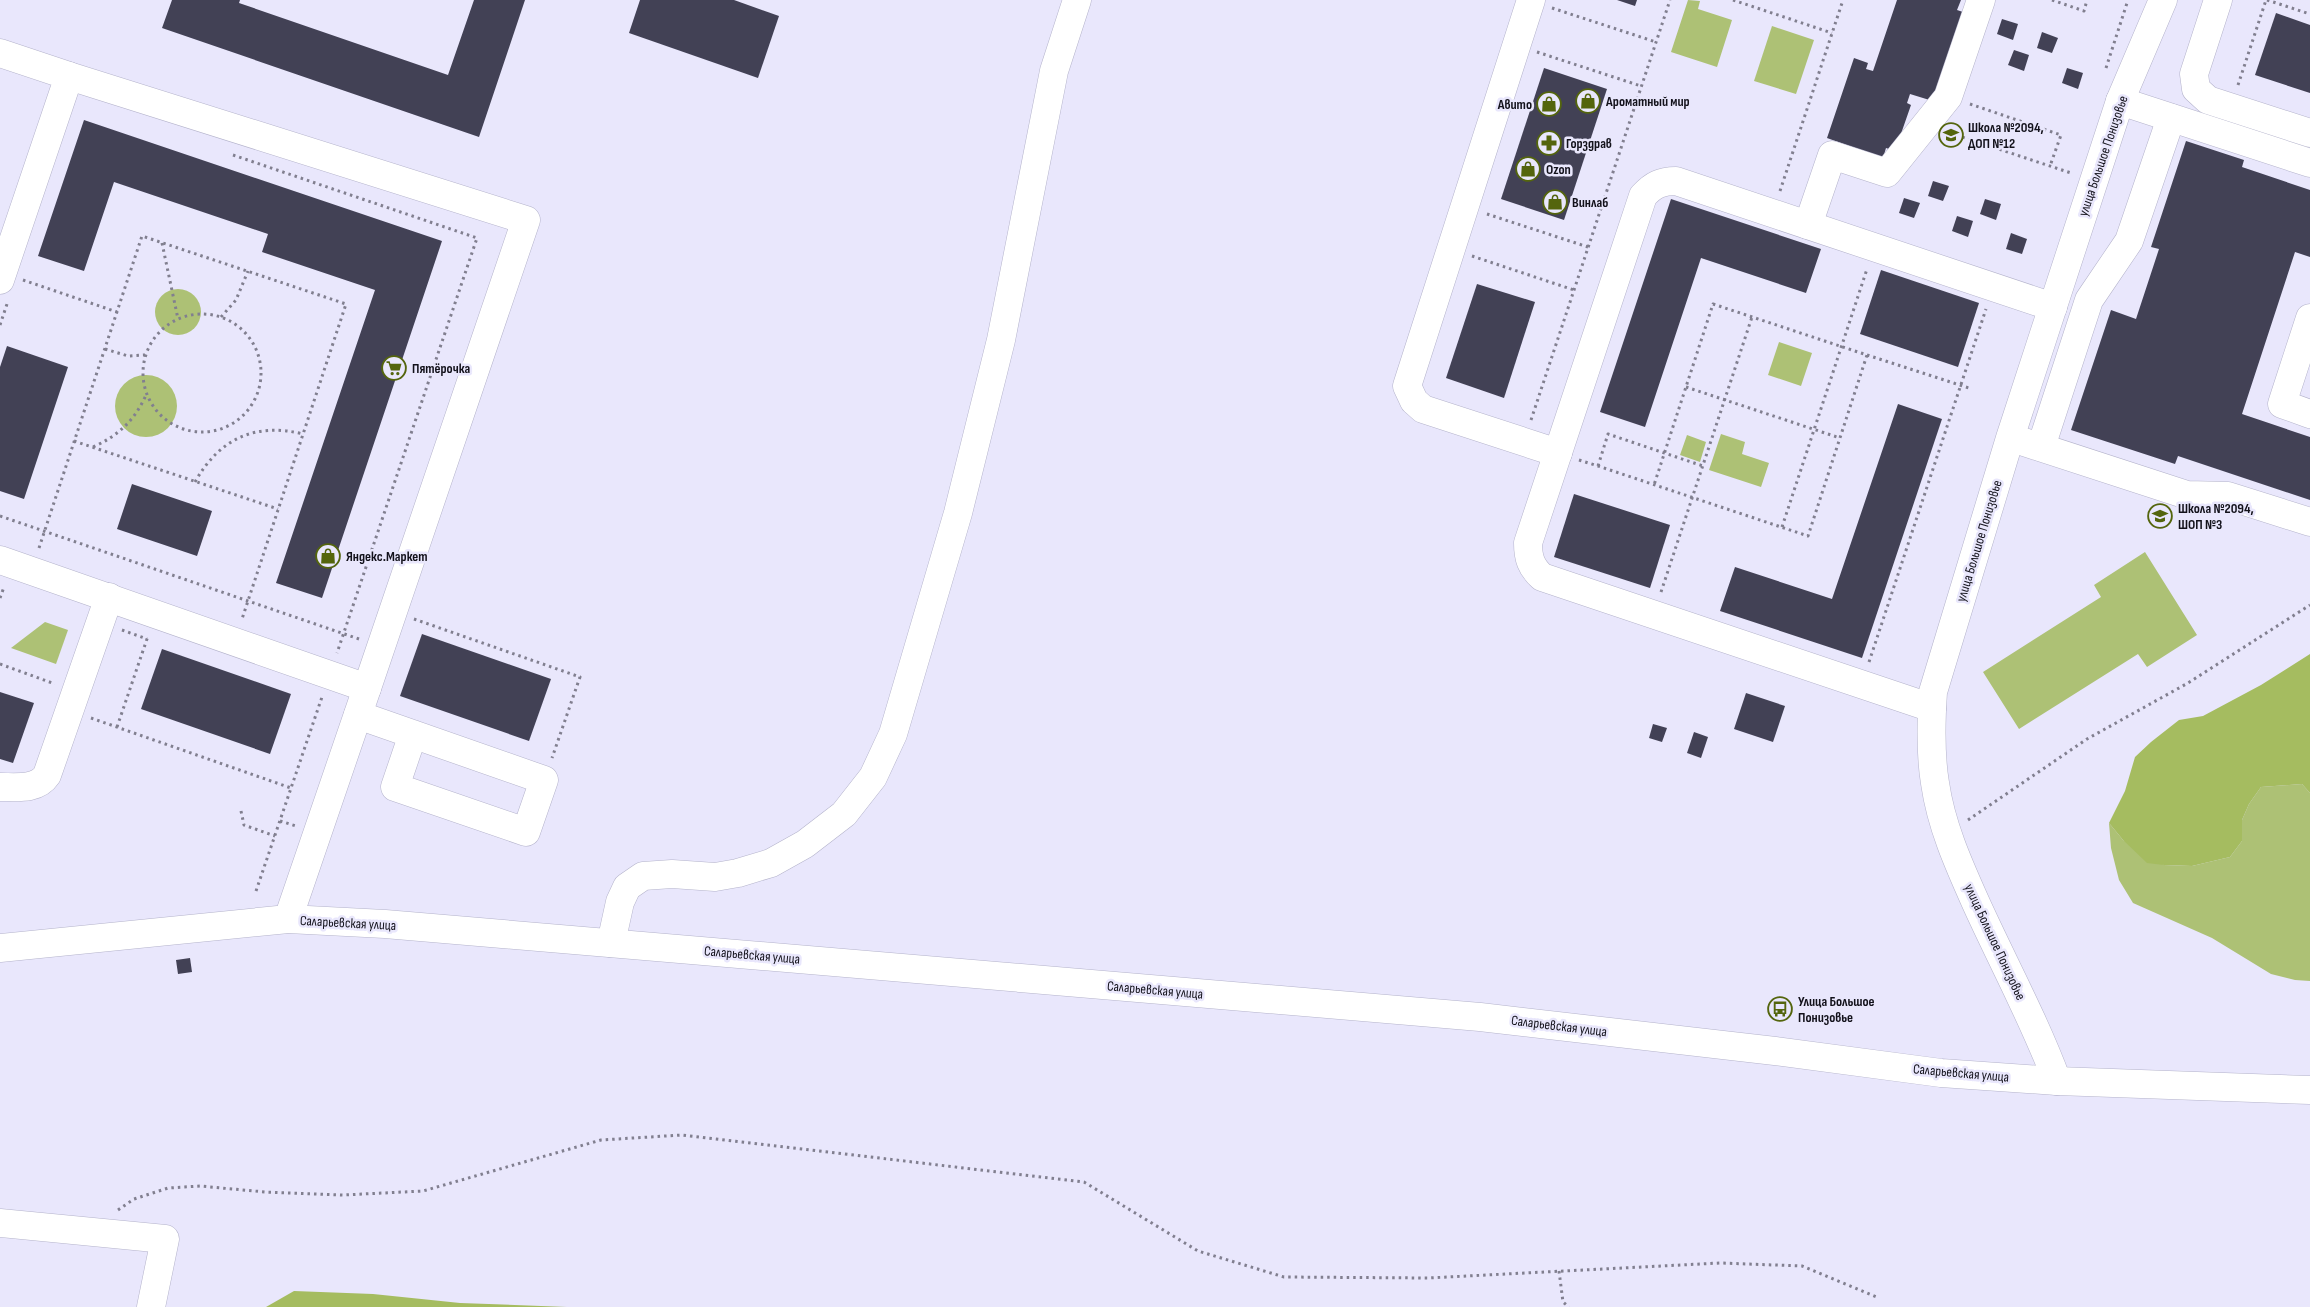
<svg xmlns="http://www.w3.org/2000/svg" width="2310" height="1307" font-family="'Sofia Sans Condensed',sans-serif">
<rect width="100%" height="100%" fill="#e9e7fc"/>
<!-- green -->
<g fill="#adc175">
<path d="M1688 0 1700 1 1698 9 1732 20 1717 67 1671 52Z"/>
<path d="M1772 26 1814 40 1796 94 1754 81Z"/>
<circle cx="178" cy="312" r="23"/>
<path d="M1779 342 1812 353 1801 386 1768 375Z"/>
<circle cx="146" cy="406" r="31"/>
<path d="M1721 434 1745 442 1742 454 1769 463 1761 487 1709 470Z"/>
<path d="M1687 435 1706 442 1700 462 1680 455Z"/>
<path d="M2145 552 2197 635 2147 667 2138 654 2019 729 1983 672 2101 597 2094 585Z"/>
<path d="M45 622 68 630 56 664 11 648Z"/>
<path d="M2302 784 2310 793V981L2295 980 2271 974 2212 938 2133 903 2119 880 2111 848 2109 823 2123 840 2164 865 2192 866 2230 857 2242 841V820L2249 804 2261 787Z"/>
</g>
<!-- forest -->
<g fill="#a5bc60">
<path d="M2310 654V793L2302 784 2261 787 2249 804 2242 820V841L2230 857 2192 866 2164 865 2147 863 2123 840 2109 823 2125 791 2135 757 2151 742 2179 720 2203 716 2261 685Z"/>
<path d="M294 1291 373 1294 460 1303 567 1307H266Z"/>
</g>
<!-- building -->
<g fill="#424155">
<path d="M172 0H240L239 3 448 75 474 0H525L479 137 162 28Z"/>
<path d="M640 0H734L779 16 758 78 629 33Z"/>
<path d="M1617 0H1637L1635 6Z"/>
<path d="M1897 0H1961L1957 10 1966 13 1936 102 1910 94 1907 103 1911 105 1895 151 1886 148 1883 158 1827 138 1854 58 1868 63 1866 69 1873 71Z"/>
<path d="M2276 13 2310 25V93L2255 75Z"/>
<path d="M2002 19 2018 24 2013 40 1997 34Z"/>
<path d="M2042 32 2058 38 2052 53 2037 48Z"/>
<path d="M2014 50 2029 55 2024 71 2008 65Z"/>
<path d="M1544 68 1607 89 1564 220 1501 199Z"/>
<path d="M2067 68 2083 73 2078 89 2062 83Z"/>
<path d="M84 120 442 241 322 598 276 583 375 290 262 252 268 234 114 182 84 271 38 256Z"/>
<path d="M2186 141 2244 160 2242 167 2310 190V257L2295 252 2242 414 2310 437V500L2178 456 2175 464 2071 430 2111 310 2136 319 2159 249 2151 247Z"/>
<path d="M1933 181 1949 186 1943 201 1928 196Z"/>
<path d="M1904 198 1920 203 1914 218 1899 213Z"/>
<path d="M1671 199 1821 249 1806 293 1701 258 1645 427 1600 412Z"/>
<path d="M1985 199 2001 204 1996 220 1980 214Z"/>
<path d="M1957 216 1973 221 1968 237 1952 231Z"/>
<path d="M2011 233 2027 239 2022 254 2006 249Z"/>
<path d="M1881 270 1979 303 1958 367 1860 334Z"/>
<path d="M1477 284 1535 302 1504 398 1446 378Z"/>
<path d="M7 346 68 367 24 499 0 491V367Z"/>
<path d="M1898 404 1942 419 1862 658 1720 611 1735 567 1832 599Z"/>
<path d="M132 484 212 511 197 556 117 529Z"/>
<path d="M1574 494 1670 525 1650 588 1554 557Z"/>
<path d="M422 634 551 679 529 741 400 696Z"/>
<path d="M162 649 291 694 270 754 141 709Z"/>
<path d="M0 692 34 703 13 763 0 759Z"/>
<path d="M1746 693 1785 706 1773 742 1734 729Z"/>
<path d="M1653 724 1667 728 1662 742 1649 738Z"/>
<path d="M1694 732 1708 737 1701 758 1687 753Z"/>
<path d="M190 958 192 972 178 974 176 960Z"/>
</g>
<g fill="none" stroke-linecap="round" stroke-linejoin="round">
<!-- minor casing -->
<g stroke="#b4b3cb" stroke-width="29">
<g id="minor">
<path d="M1531 0 1407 386 1414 401 1423 409 1558 453"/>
<path d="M2218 0 2194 74 2196 89 2208 100 2310 133"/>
<path d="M0 53 69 76 0 280"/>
<path d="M69 76 526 220 367 688"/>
<path d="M2120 101 2310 163"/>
<path d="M1808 225 1832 155 1887 173 1948 97 1981 0"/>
<path d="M2310 318 2282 404 2310 414"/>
<path d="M2024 442 2187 495 2228 496 2310 522"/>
<path d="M2041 447 2089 300 2129 241 2171 118"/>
<path d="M0 560 367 688 288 919"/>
<path d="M1932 708 1542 577C1531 567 1528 558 1528 543L1643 196C1653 185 1661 181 1676 181L2053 307"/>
<path d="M358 715 544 780 526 832 395 787 413 734"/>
<path d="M0 787C17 787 37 790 47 775L109 597"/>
<path d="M611 943 620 902 627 887 643 876 672 874 715 877 738 873 771 863 805 844 844 814 873 777 893 734 958 513 1001 340 1054 71 1077 0"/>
<path d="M0 948 288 919 385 924 1480 1017 1775 1051 1941 1073 2057 1081 2310 1090"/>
<path d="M2057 1081C2034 1019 2002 961 1975 901 1958 863 1941 825 1935 783 1930 753 1931 722 1933 692L2010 438 2120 101 2163 0"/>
<path d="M0 1223 165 1239 151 1307"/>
</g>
</g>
<!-- path -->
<g stroke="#817f8f" stroke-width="3" stroke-dasharray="2.5 4" stroke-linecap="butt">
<path d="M1733 0 1832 33"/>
<path d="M2052 0 2084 11 2087 0"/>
<path d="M2267 0 2310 14"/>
<path d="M1552 8 1656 42"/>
<path d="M1537 52 1641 86"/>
<path d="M2106 68 2128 0"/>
<path d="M2238 85 2266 0"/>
<path d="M1970 104 2061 135 2050 166"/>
<path d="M1950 133 2071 173"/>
<path d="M233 155 477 238 337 653"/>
<path d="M1780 191 1843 0"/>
<path d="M1487 214 1588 247"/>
<path d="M162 243 178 319"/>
<path d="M1472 256 1574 290"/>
<path d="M23 280 117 312"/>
<circle cx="202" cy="373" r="59"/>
<path d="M221 317 236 300 248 271"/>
<path d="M0 325 8 301"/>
<path d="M105 349 128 356 145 355"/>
<path d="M1867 355 1972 389"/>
<path d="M1686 387 1840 438"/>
<path d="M1531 420 1670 0"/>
<path d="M74 441 278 509"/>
<path d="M93 447C118 436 135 420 146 395"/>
<path d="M1579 460 1598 466 1808 536 1867 355 1713 304 1654 485"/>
<path d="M1598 466 1608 434 1703 466"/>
<path d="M195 482C219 439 255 422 303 434"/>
<path d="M0 516 359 639"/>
<path d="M1782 527 1867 269"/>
<path d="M39 548 142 236 346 304 242 619"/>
<path d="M1661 592 1752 317"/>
<path d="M0 598 4 587"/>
<path d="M414 619 580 677 552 758"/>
<path d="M122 630 147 639"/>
<path d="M1869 662 1986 309"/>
<path d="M0 664 55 684"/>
<path d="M91 718 291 788"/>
<path d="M117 727 148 636"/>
<path d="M241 811 244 825 275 836"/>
<path d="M1968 820 2087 739 2188 683 2310 605"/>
<path d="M280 821 296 826"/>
<path d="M256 891 322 697"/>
<path d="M118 1210 134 1199 168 1188 200 1186 265 1192 343 1195 423 1191 601 1140 682 1135 1084 1182 1198 1251 1284 1277 1428 1278 1720 1263 1802 1266 1879 1298"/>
<path d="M1559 1271 1563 1302 1569 1307"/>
</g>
<!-- minor -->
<use href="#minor" stroke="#fff" stroke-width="28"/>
</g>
<!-- icons -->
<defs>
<g id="shop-ring" transform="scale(1.25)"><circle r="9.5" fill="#e9e7fc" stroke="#54650d" stroke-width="1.5"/><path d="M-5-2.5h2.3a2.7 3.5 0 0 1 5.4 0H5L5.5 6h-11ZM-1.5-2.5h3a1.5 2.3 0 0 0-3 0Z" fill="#54650d"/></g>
<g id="school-ring" transform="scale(1.25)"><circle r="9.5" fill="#e9e7fc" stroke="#54650d" stroke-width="1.5"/><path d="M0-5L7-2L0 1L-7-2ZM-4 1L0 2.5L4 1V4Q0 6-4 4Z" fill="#54650d"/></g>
<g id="pharmacy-ring" transform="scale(1.25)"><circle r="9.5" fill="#e9e7fc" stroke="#54650d" stroke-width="1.5"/><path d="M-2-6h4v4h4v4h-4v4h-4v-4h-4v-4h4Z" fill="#54650d"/></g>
<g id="supermarket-ring" transform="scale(1.25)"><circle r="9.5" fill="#e9e7fc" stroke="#54650d" stroke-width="1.5"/><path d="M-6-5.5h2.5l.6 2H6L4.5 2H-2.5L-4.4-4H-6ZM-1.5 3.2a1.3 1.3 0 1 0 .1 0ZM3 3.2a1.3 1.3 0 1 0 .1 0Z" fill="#54650d"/></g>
<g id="bus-ring" transform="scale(1.25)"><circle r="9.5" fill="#e9e7fc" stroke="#54650d" stroke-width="1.5"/><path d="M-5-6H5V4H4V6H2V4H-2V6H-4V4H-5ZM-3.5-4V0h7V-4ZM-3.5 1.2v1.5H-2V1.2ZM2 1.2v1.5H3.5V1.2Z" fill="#54650d"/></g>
</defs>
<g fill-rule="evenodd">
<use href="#shop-ring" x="1588" y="101"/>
<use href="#shop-ring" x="1549" y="104"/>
<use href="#school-ring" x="1951" y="135"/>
<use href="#pharmacy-ring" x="1549" y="143"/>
<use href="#shop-ring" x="1528" y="169"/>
<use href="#shop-ring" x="1555" y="202"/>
<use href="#supermarket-ring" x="394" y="368"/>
<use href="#school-ring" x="2160" y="516"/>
<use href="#shop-ring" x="328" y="556"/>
<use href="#bus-ring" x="1780" y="1009"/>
</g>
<g text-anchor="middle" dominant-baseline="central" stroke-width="5" stroke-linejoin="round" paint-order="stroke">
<!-- poi labels -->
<g font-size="14" font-weight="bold" fill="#13121b" stroke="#e9e7fc" text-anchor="start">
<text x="1606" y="101">Ароматный мир</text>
<text x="1532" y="104" text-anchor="end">Авито</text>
<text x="1968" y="127">Школа №2094,<tspan x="1968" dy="16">ДОП №12</tspan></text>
<text x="1566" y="143">Горздрав</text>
<text x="1546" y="169">Ozon</text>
<text x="1572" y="202">Винлаб</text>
<text x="412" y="368">Пятёрочка</text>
<text x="2178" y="508">Школа №2094,<tspan x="2178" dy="16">ШОП №3</tspan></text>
<text x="346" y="556">Яндекс.Маркет</text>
<text x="1798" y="1001">Улица Большое<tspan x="1798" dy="16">Понизовье</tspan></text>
</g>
<!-- street labels -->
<g font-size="14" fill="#13121b" stroke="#e9e7fc">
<text transform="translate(2103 156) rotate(-71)">улица Большое Понизовье</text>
<text transform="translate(1979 541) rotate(-73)">улица Большое Понизовье</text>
<text transform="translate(348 923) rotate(3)">Саларьевская улица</text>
<text transform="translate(1995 942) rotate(65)">улица Большое Понизовье</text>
<text transform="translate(752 955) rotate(5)">Саларьевская улица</text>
<text transform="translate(1155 990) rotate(5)">Саларьевская улица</text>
<text transform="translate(1559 1026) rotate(7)">Саларьевская улица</text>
<text transform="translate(1961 1073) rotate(5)">Саларьевская улица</text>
</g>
</g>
</svg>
